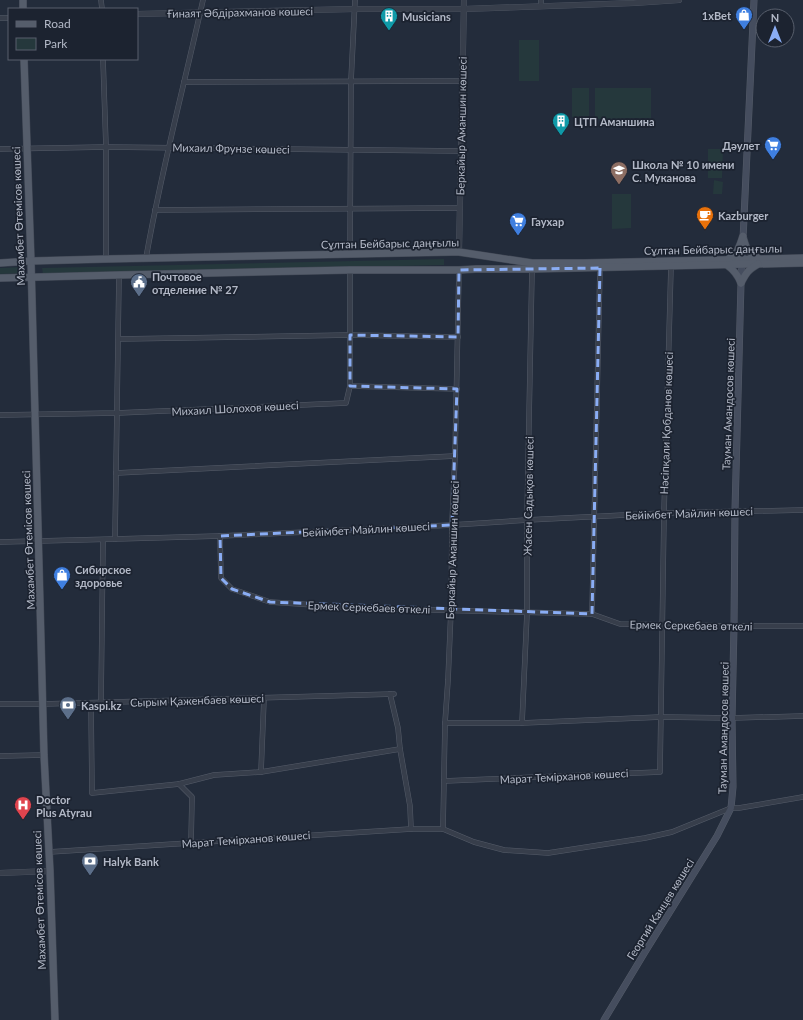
<svg xmlns="http://www.w3.org/2000/svg" width="803" height="1020" font-family="Lato,sans-serif">
<rect width="100%" height="100%" fill="#232c3b"/>
<!-- green -->
<g fill="#25383c">
<rect x="519" y="40" width="20" height="41"/>
<path d="M572 88H589V116L572 117Z"/>
<path d="M595 88H651V118L595 119Z"/>
<path d="M708 149H723L722 178H708Z"/>
<path d="M714 180 723 182 722 194H713Z"/>
<path d="M612 194H631V228L612 229Z"/>
<path d="M444 259V265L43 274 42 268Z"/>
<path d="M23 267 24 273 0 274V268Z"/>
</g>
<g fill="none" stroke-linecap="round" stroke-linejoin="round">
<!-- minor casing -->
<g stroke="#555c69" stroke-width="5.5">
<g id="minor">
<path d="M101 0 102 9"/>
<path d="M541 0V6"/>
<path d="M0 18H9"/>
<path d="M103 59 106 147V259"/>
<path d="M184 82 462 81"/>
<path d="M0 149 106 147 461 151"/>
<path d="M155 210 460 208"/>
<path d="M350 255 351 81 355 0"/>
<path d="M146 258C161 171 184 86 203 0"/>
<path d="M350 270V386"/>
<path d="M119 339 350 335 458 337"/>
<path d="M0 415 117 413 346 403 350 386 457 389"/>
<path d="M116 473 455 456"/>
<path d="M220 536 221 578 232 589 270 602 359 608 592 614 620 624 734 626H803"/>
<path d="M115 539 119 275"/>
<path d="M0 542 115 539 220 536 452 525 527 520 664 513 803 510"/>
<path d="M592 614 600 268"/>
<path d="M390 694 398 728 400 749 410 806 411 829"/>
<path d="M101 702 103 540"/>
<path d="M91 703 92 793 179 784 214 775 261 772 400 749"/>
<path d="M0 704H43L394 694"/>
<path d="M445 723H522L661 717 732 718 803 716"/>
<path d="M522 723 527 613V520L532 269"/>
<path d="M0 756 44 755"/>
<path d="M261 772 264 698"/>
<path d="M444 781 660 772 664 513 671 266"/>
<path d="M179 784 192 797 191 843"/>
<path d="M443 829 445 723 448 680 451 610 452 525 455 456 459 270"/>
<path d="M49 852 411 829H443L474 842 504 850 548 853 645 838 672 832 731 808H739L803 797"/>
</g>
</g>
<!-- tertiary casing -->
<g stroke="#555c69" stroke-width="6">
<g id="tertiary">
<path d="M137 14 355 9H464L634 3 679 0"/>
<path d="M459 252 464 0"/>
<path d="M0 873 50 871"/>
</g>
</g>
<!-- secondary casing -->
<g stroke="#555c69" stroke-width="7">
<path id="secondary" d="M604 1020 645 952 717 836 731 808 733 787 732 718 734 626 735 510 741 283 754 0"/>
</g>
<!-- primary casing -->
<g stroke="#404754" stroke-width="8">
<g id="primary">
<path d="M23 0V9"/>
<path d="M24 59 31 261 44 755 50 871 55 1020"/>
<path d="M743 237C746 248 747 252 758 258"/>
<path d="M727 260C738 253 739 248 743 236"/>
<path d="M0 263 31 261 106 259 452 252H459L532 263H584L803 258"/>
<path d="M727 265C734 270 738 275 741 283"/>
<path d="M0 278 119 275 350 270H459L476 269H532L803 263"/>
<path d="M741 283C746 273 748 270 758 264"/>
</g>
</g>
<!-- minor -->
<use href="#minor" stroke="#373e4b" stroke-width="4.5"/>
<!-- tertiary -->
<use href="#tertiary" stroke="#373e4b" stroke-width="5.5"/>
<!-- secondary -->
<use href="#secondary" stroke="#454d5e" stroke-width="6"/>
<!-- primary -->
<use href="#primary" stroke="#555d6b" stroke-width="7"/>
</g>
<!-- marked area -->
<path fill="none" stroke="#8aadf4" stroke-width="3" stroke-dasharray="8 5" stroke-linejoin="round" d="M600 268 592 614 270 602 232 589 221 578 220 536 452 525 457 389 350 386V335L458 337 459 270Z"/>
<!-- icons -->
<defs>
<g id="shop-pin" transform="scale(0.9)"><path d="M0 17L-7.5 6A9.5 9.5 0 1 1 7.5 6Z" fill="#3f7fe0" stroke="#1c2330"/><path d="M-5-2.5h2.3a2.7 3.5 0 0 1 5.4 0H5L5.5 6h-11ZM-1.5-2.5h3a1.5 2.3 0 0 0-3 0Z" fill="#fff"/></g>
<g id="building-pin" transform="scale(0.9)"><path d="M0 17L-7.5 6A9.5 9.5 0 1 1 7.5 6Z" fill="#0f9aa8" stroke="#1c2330"/><path d="M-4-6H4V6H1V3H-1V6H-4ZM-2.5-4.3h1.7v1.8h-1.7ZM.8-4.3h1.7v1.8H.8ZM-2.5-1h1.7V.8h-1.7ZM.8-1h1.7V.8H.8Z" fill="#fff"/></g>
<g id="supermarket-pin" transform="scale(0.9)"><path d="M0 17L-7.5 6A9.5 9.5 0 1 1 7.5 6Z" fill="#3f7fe0" stroke="#1c2330"/><path d="M-6-5.5h2.5l.6 2H6L4.5 2H-2.5L-4.4-4H-6ZM-1.5 3.2a1.3 1.3 0 1 0 .1 0ZM3 3.2a1.3 1.3 0 1 0 .1 0Z" fill="#fff"/></g>
<g id="school-pin" transform="scale(0.9)"><path d="M0 17L-7.5 6A9.5 9.5 0 1 1 7.5 6Z" fill="#8d6e63" stroke="#1c2330"/><path d="M0-5L7-2L0 1L-7-2ZM-4 1L0 2.5L4 1V4Q0 6-4 4Z" fill="#fff"/></g>
<g id="cafe-pin" transform="scale(0.9)"><path d="M0 17L-7.5 6A9.5 9.5 0 1 1 7.5 6Z" fill="#e8710a" stroke="#1c2330"/><path d="M-5.5-4.5H6V0H3Q3 3.5 0 3.5H-2.5Q-5.5 3.5-5.5 0ZM3-3.2v2h1.7v-2ZM-6 4.5H4V6H-6Z" fill="#fff"/></g>
<g id="civic-pin" transform="scale(0.9)"><path d="M0 17L-7.5 6A9.5 9.5 0 1 1 7.5 6Z" fill="#5c6f8a" stroke="#1c2330"/><path d="M-.6-6.5H3V-4.5H.6V-3L4-1V1h2V6H-6V1h2V-1L-.6-3ZM-1.2 2.5V6h2.4V2.5Z" fill="#fff"/></g>
<g id="bank-pin" transform="scale(0.9)"><path d="M0 17L-7.5 6A9.5 9.5 0 1 1 7.5 6Z" fill="#5c6f8a" stroke="#1c2330"/><path d="M-6-4H6V4H-6ZM0-2.3a2.3 2.3 0 1 0 0 4.6a2.3 2.3 0 1 0 0-4.6Z" fill="#fff"/></g>
<g id="hospital-pin" transform="scale(0.9)"><path d="M0 17L-7.5 6A9.5 9.5 0 1 1 7.5 6Z" fill="#e0444e" stroke="#1c2330"/><path d="M-5-5h3v3.5h4V-5h3V5h-3V1.5h-4V5h-3Z" fill="#fff"/></g>
</defs>
<g fill-rule="evenodd">
<use href="#shop-pin" x="744" y="15"/>
<use href="#building-pin" x="389" y="16"/>
<use href="#building-pin" x="561" y="121"/>
<use href="#supermarket-pin" x="773" y="145"/>
<use href="#school-pin" x="619" y="170"/>
<use href="#cafe-pin" x="705" y="215"/>
<use href="#supermarket-pin" x="518" y="221"/>
<use href="#civic-pin" x="139" y="282"/>
<use href="#shop-pin" x="62" y="575"/>
<use href="#bank-pin" x="68" y="705"/>
<use href="#hospital-pin" x="23" y="805"/>
<use href="#bank-pin" x="90" y="861"/>
</g>
<g text-anchor="middle" dominant-baseline="central" stroke-width="3.5" stroke-linejoin="round" paint-order="stroke">
<!-- street labels -->
<g font-size="11" fill="#b3b9c7" stroke="#1c2330">
<text transform="translate(240 12) rotate(-1)">Ғинаят Әбдірахманов көшесі</text>
<text transform="translate(461 126) rotate(-89)">Беркайыр Аманшин көшесі</text>
<text transform="translate(231 148) rotate(1)">Михаил Фрунзе көшесі</text>
<text transform="translate(18 216) rotate(-92)">Махамбет Өтемісов көшесі</text>
<text transform="translate(390 243) rotate(-1)">Сұлтан Бейбарыс даңғылы</text>
<text transform="translate(713 249) rotate(-1)">Сұлтан Бейбарыс даңғылы</text>
<text transform="translate(728 404) rotate(-88)">Тауман Амандосов көшесі</text>
<text transform="translate(235 408) rotate(-3)">Михаил Шолохов көшесі</text>
<text transform="translate(666 423) rotate(-88)">Нәсіпқали Қобданов көшесі</text>
<text transform="translate(528 496) rotate(-89)">Жасен Садықов көшесі</text>
<text transform="translate(689 513) rotate(-2)">Бейімбет Майлин көшесі</text>
<text transform="translate(366 529) rotate(-3)">Бейімбет Майлин көшесі</text>
<text transform="translate(28 540) rotate(-92)">Махамбет Өтемісов көшесі</text>
<text transform="translate(452 550) rotate(-88)">Беркайыр Аманшин көшесі</text>
<text transform="translate(369 607) rotate(2)">Ермек Серкебаев өткелі</text>
<text transform="translate(691 625) rotate(1)">Ермек Серкебаев өткелі</text>
<text transform="translate(197 700) rotate(-2)">Сырым Қаженбаев көшесі</text>
<text transform="translate(723 728) rotate(-89)">Тауман Амандосов көшесі</text>
<text transform="translate(564 776) rotate(-3)">Марат Темірханов көшесі</text>
<text transform="translate(246 839) rotate(-4)">Марат Темірханов көшесі</text>
<text transform="translate(39 900) rotate(-92)">Махамбет Өтемісов көшесі</text>
<text transform="translate(660 909) rotate(-58)">Георгий Канцев көшесі</text>
</g>
<!-- poi labels -->
<g font-size="11" font-weight="bold" fill="#b3b9c7" stroke="#1c2330" text-anchor="start">
<text x="731" y="15" text-anchor="end">1xBet</text>
<text x="402" y="16">Musicians</text>
<text x="574" y="121">ЦТП Аманшина</text>
<text x="760" y="145" text-anchor="end">Дәулет</text>
<text x="632" y="164">Школа № 10 имени<tspan x="632" dy="13">С. Муканова</tspan></text>
<text x="718" y="215">Kazburger</text>
<text x="531" y="221">Гаухар</text>
<text x="152" y="276">Почтовое<tspan x="152" dy="13">отделение № 27</tspan></text>
<text x="75" y="569">Сибирское<tspan x="75" dy="13">здоровье</tspan></text>
<text x="81" y="705">Kaspi.kz</text>
<text x="36" y="799">Doctor<tspan x="36" dy="13">Plus Atyrau</tspan></text>
<text x="103" y="861">Halyk Bank</text>
</g>
</g>
<!-- legend -->
<rect x="8" y="8" width="130" height="52" fill="#1c2330" stroke="#585f6c"/>
<rect x="16" y="21" width="20" height="6" fill="#555d6b" stroke="#585f6c"/>
<text x="44" y="28" font-size="12" fill="#b3b9c7">Road</text>
<rect x="16" y="38" width="20" height="12" fill="#25383c" stroke="#585f6c"/>
<text x="44" y="48" font-size="12" fill="#b3b9c7">Park</text>
<!-- north arrow -->
<g transform="translate(775 28)"><circle r="19" fill="#1c2330" stroke="#585f6c"/>
<path d="M0-3L7 15L0 10L-7 15Z" fill="#8aadf4"/>
<text y="-6" font-size="11" font-weight="bold" text-anchor="middle" fill="#b3b9c7">N</text>
</g>
</svg>
